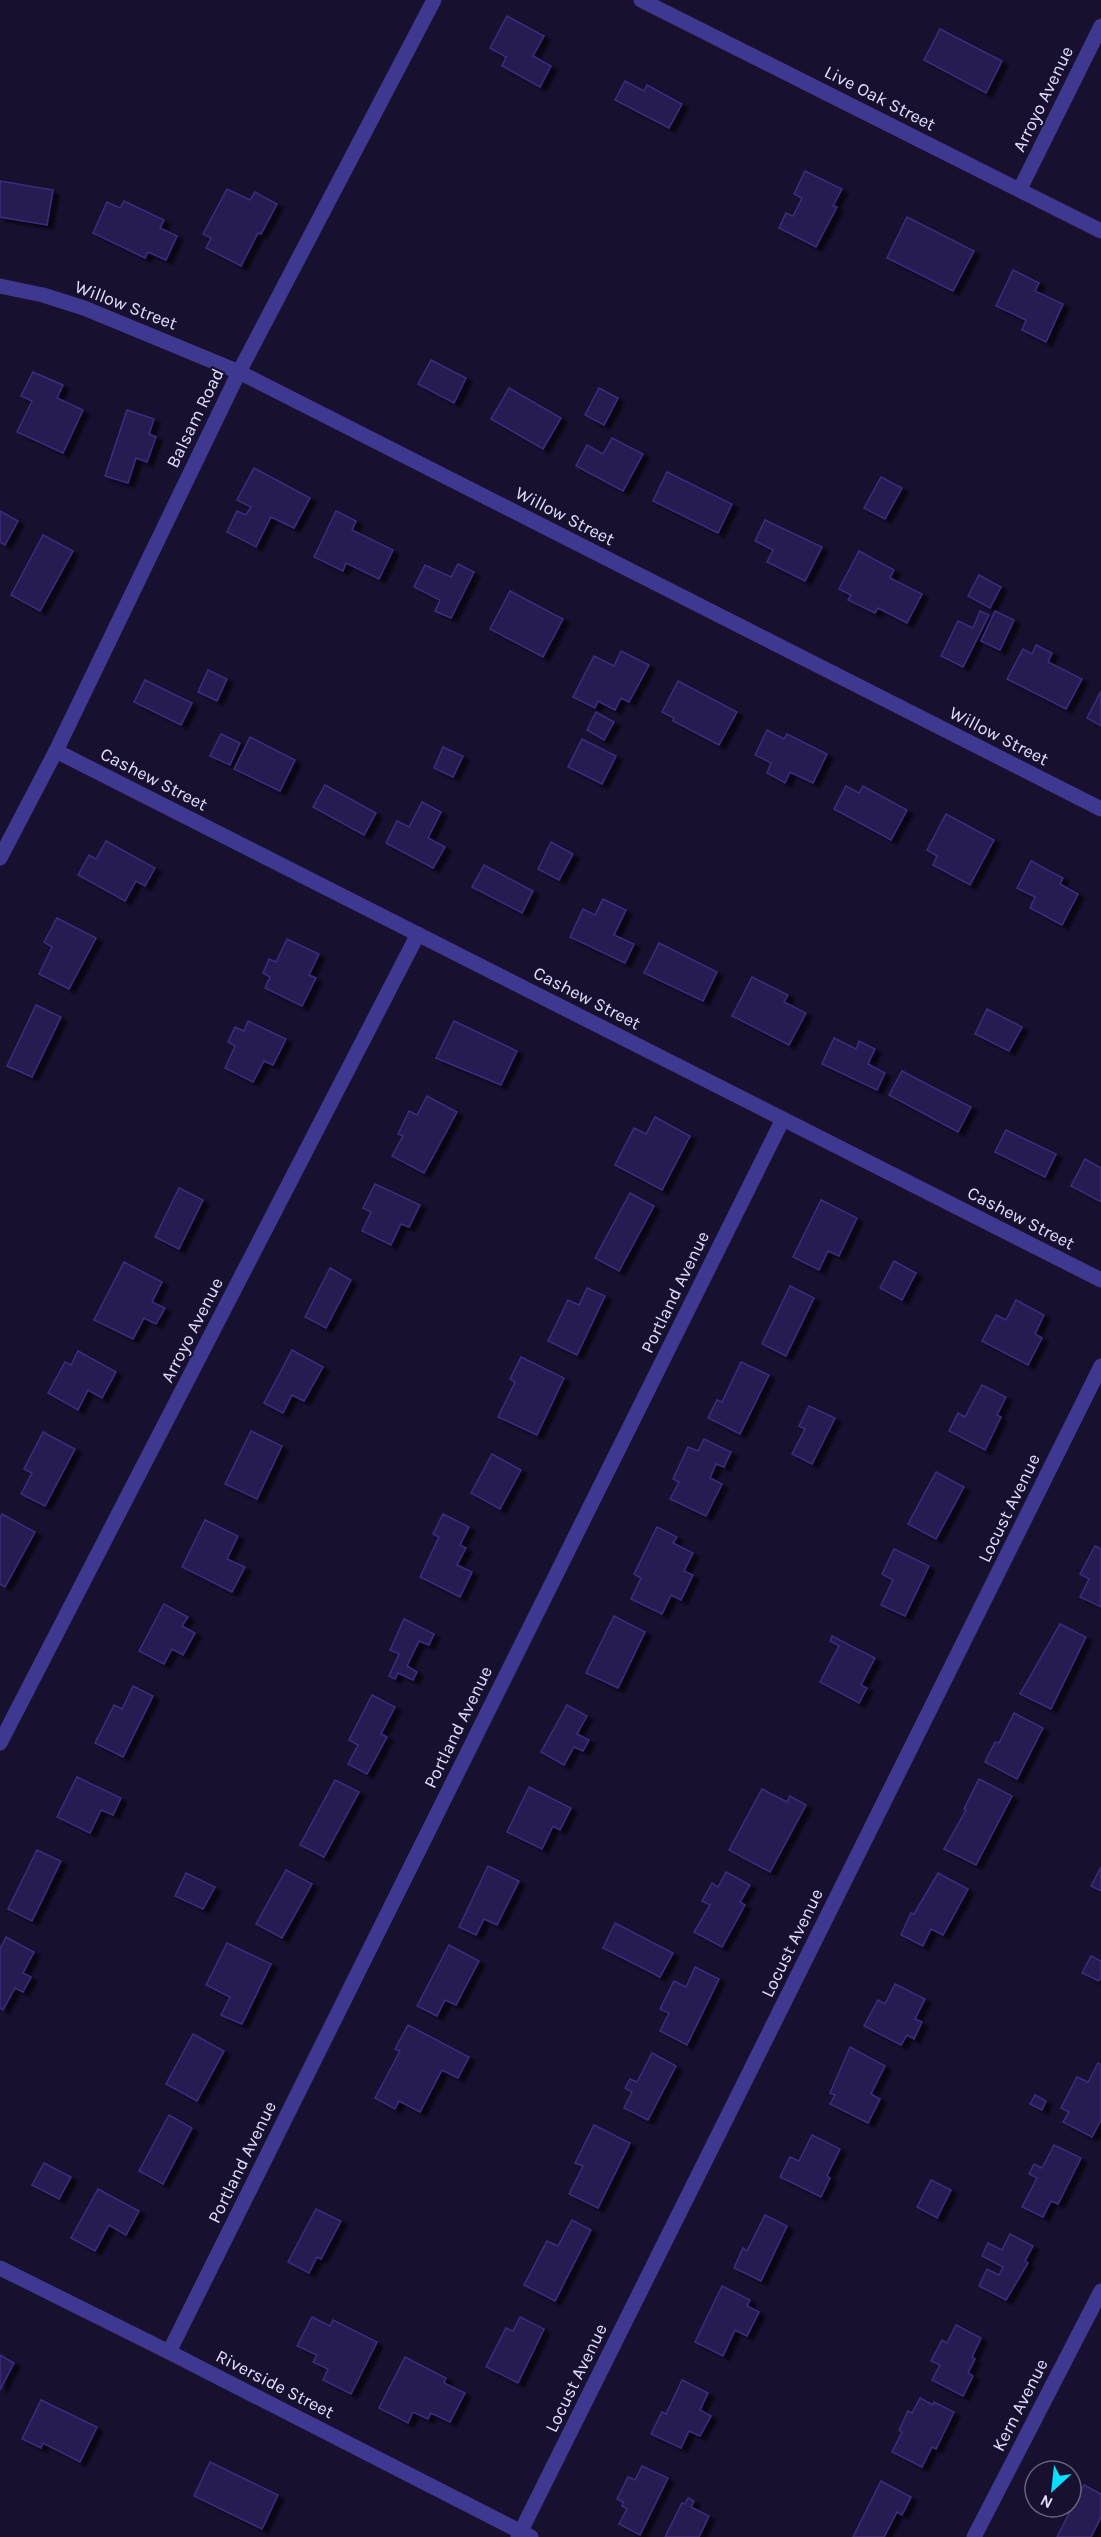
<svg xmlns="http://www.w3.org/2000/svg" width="1101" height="2537" font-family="Karla,sans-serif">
<defs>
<filter id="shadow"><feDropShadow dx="6" dy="4" stdDeviation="1.5" flood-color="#0009"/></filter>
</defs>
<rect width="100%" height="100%" fill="#17102f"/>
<!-- building -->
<g fill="#281b51" stroke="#3f2b7f" stroke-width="1.5" filter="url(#shadow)">
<path d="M507 16 544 36 533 56 551 66 540 87 502 66 506 57 490 48Z"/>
<path d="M940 29 1002 61 986 93 924 60Z"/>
<path d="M625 81 644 91 647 85 682 104 669 128 615 100Z"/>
<path d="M805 171 842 189 833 206 837 207 816 247 779 228 786 213 793 216 802 198 794 194Z"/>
<path d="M0 181 53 190 47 225 0 217Z"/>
<path d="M227 189 250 200 255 192 277 204 261 234 258 233 241 266 206 248 211 238 203 234Z"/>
<path d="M124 201 164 220 160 228 177 236 166 260 148 252 145 258 93 233 107 202 120 208Z"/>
<path d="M907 217 974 251 953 291 887 258Z"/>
<path d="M1013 270 1039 283 1035 291 1063 304 1046 342 1022 330 1026 320 996 306Z"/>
<path d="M431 360 466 378 454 403 418 384Z"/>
<path d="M33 372 63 385 57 398 83 410 63 453 17 432 32 401 21 396Z"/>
<path d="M509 388 561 418 543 449 491 419Z"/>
<path d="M599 388 618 398 604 425 585 415Z"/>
<path d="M127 410 154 419 149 434 156 437 147 462 136 458 128 483 105 476Z"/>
<path d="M612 438 643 454 623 491 576 466 587 445 603 454Z"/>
<path d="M254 468 310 498 294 528 271 517 256 547 227 532 237 511 246 515 251 507 237 500Z"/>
<path d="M667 472 732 504 718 533 653 501Z"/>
<path d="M881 477 902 488 885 519 864 508Z"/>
<path d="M0 511 18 521 5 545 0 542Z"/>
<path d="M336 511 356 521 352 530 393 550 379 579 346 563 343 571 314 557Z"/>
<path d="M765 520 822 547 805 581 767 562 773 550 755 541Z"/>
<path d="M43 535 73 551 40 611 11 595Z"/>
<path d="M859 551 894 570 890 578 922 594 907 623 878 608 875 613 848 600 851 595 839 589Z"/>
<path d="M458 564 474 572 451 618 435 611 440 600 414 587 425 565 451 577Z"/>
<path d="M979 575 1001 587 990 608 968 596Z"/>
<path d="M510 591 563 619 543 657 490 629Z"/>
<path d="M980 611 989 615 963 667 941 656 958 621 973 628Z"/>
<path d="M995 611 1014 620 1000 650 981 641Z"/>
<path d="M1036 645 1052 653 1048 662 1082 679 1066 709 1007 679 1023 649 1032 654Z"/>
<path d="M621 651 649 665 629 702 621 698 615 710 598 701 595 708 573 697 594 656 614 666Z"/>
<path d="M208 670 227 679 217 701 198 692Z"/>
<path d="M145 680 192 703 181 725 134 702Z"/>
<path d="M678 681 737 712 719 745 673 721 674 718 662 712Z"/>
<path d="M1101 691V726L1087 718Z"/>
<path d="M596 712 614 722 604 740 587 730Z"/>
<path d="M767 730 784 739 787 734 827 754 813 783 790 772 785 783 767 773 771 763 755 755Z"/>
<path d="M221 734 240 743 230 765 210 756Z"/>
<path d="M250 737 295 760 280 791 234 769Z"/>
<path d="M582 739 616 756 602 784 568 767Z"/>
<path d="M443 747 463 756 453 777 434 768Z"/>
<path d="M325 785 376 813 364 835 313 807Z"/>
<path d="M846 786 859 793 863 786 907 810 891 840 834 809Z"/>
<path d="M422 802 441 812 428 838 445 847 433 868 386 843 397 821 409 827Z"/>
<path d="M946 814 994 840 970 885 933 865 937 856 927 850Z"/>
<path d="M106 841 155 868 145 886 136 881 125 901 78 875 89 855 96 859Z"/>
<path d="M551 842 573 854 559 880 538 869Z"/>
<path d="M1031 861 1063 878 1060 884 1078 894 1062 925 1030 908 1035 897 1017 888Z"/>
<path d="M484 865 533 891 522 913 472 887Z"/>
<path d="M603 899 626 910 614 935 634 944 625 963 570 937 583 909 595 915Z"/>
<path d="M57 918 96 938 69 989 39 974 52 947 44 942Z"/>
<path d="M287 939 319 954 309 975 316 978 302 1006 265 988 270 977 263 973 269 959 276 962Z"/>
<path d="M659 943 717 972 703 1001 644 973Z"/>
<path d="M752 977 788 995 784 1002 806 1013 789 1045 732 1016Z"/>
<path d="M36 1005 61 1017 32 1077 7 1066Z"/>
<path d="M987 1009 1022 1027 1009 1051 975 1034Z"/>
<path d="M248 1021 286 1039 273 1065 264 1061 253 1082 225 1068 235 1046 228 1042 235 1027 244 1031Z"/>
<path d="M454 1021 517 1051 501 1085 436 1058Z"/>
<path d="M834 1038 856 1049 859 1041 875 1049 868 1064 885 1073 877 1090 822 1064Z"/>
<path d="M902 1071 971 1107 958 1132 889 1095Z"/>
<path d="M427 1096 457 1112 424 1173 392 1156 403 1136 398 1134 409 1111 417 1115Z"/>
<path d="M655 1117 690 1136 662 1190 615 1165 634 1128 646 1134Z"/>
<path d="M1006 1130 1056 1154 1045 1177 995 1152Z"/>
<path d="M1085 1159 1101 1168V1202L1071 1186Z"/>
<path d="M375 1184 420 1205 409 1227 401 1224 391 1245 362 1231 371 1212 363 1208Z"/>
<path d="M179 1188 203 1200 179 1249 155 1237Z"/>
<path d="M630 1193 654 1206 619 1271 595 1258Z"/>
<path d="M821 1200 857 1218 839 1256 828 1251 819 1270 793 1257Z"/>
<path d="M894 1261 916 1273 902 1300 880 1288Z"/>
<path d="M124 1262 162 1282 152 1302 165 1308 156 1324 144 1318 133 1339 94 1320Z"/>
<path d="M330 1268 351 1280 326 1328 305 1317Z"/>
<path d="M790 1286 814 1298 786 1356 762 1344Z"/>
<path d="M587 1288 605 1296 577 1355 548 1341 568 1300 579 1305Z"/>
<path d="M1016 1300 1044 1315 1035 1334 1042 1338 1028 1365 982 1341 996 1315 1006 1320Z"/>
<path d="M292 1350 323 1367 304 1401 292 1395 283 1413 264 1403Z"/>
<path d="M78 1351 116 1372 102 1398 88 1390 78 1410 48 1393 65 1362 71 1365Z"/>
<path d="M521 1357 564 1378 537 1435 498 1417 515 1382 510 1379Z"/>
<path d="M741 1362 769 1375 740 1434 708 1418 717 1400 722 1402Z"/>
<path d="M982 1385 1006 1397 997 1415 1001 1417 985 1450 949 1431 958 1413 965 1417Z"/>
<path d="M809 1406 835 1418 812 1464 792 1454 805 1429 799 1426Z"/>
<path d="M251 1431 282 1446 257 1499 225 1484Z"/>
<path d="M43 1432 75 1449 45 1506 21 1494 32 1473 24 1469Z"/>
<path d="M704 1439 731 1452 724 1467 716 1464 710 1478 722 1484 706 1516 670 1499 679 1482 673 1479 688 1447 698 1451Z"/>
<path d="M492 1454 521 1470 500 1509 471 1493Z"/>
<path d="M936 1472 964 1487 936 1539 908 1524Z"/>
<path d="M2 1514 35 1532 5 1587 0 1584V1518Z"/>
<path d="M443 1514 469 1527 460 1545 466 1548 457 1565 472 1572 460 1597 420 1577 439 1537 433 1534Z"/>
<path d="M205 1520 238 1536 227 1559 245 1567 232 1592 182 1567Z"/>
<path d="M657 1527 677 1537 673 1543 693 1553 684 1571 693 1575 681 1600 671 1595 662 1614 631 1599 641 1578 634 1574Z"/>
<path d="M1095 1546 1101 1549V1607L1080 1597 1089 1579 1080 1574Z"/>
<path d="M894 1549 929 1566 905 1616 881 1605 893 1580 882 1574Z"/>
<path d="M164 1604 188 1617 182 1626 195 1633 183 1655 172 1649 164 1664 139 1651Z"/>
<path d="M614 1616 645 1632 618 1688 586 1673Z"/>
<path d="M404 1619 434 1634 429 1645 419 1641 407 1666 417 1672 413 1680 398 1673 395 1679 389 1676 399 1654 390 1650Z"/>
<path d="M1060 1624 1086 1637 1051 1709 1020 1694Z"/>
<path d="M832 1636 875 1658 861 1685 867 1688 859 1703 820 1682 839 1646 830 1641Z"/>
<path d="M133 1686 153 1696 123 1757 95 1743 114 1705 122 1709Z"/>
<path d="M372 1695 395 1707 381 1734 387 1737 367 1774 348 1764 358 1745 349 1740Z"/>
<path d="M567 1705 587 1716 577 1734 589 1740 583 1751 574 1747 564 1765 541 1752Z"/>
<path d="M1014 1713 1043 1728 1017 1779 985 1762 995 1742 999 1743Z"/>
<path d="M77 1777 121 1798 113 1815 101 1810 90 1833 57 1817Z"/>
<path d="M979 1779 1012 1796 976 1865 944 1849 966 1810 964 1809Z"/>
<path d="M335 1780 359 1792 324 1857 300 1845Z"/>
<path d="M529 1787 571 1808 560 1830 553 1826 542 1849 507 1832Z"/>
<path d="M762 1789 787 1802 790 1796 806 1805 770 1872 729 1850Z"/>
<path d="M37 1850 61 1861 32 1921 8 1909Z"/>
<path d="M488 1866 519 1881 497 1925 484 1919 476 1935 459 1927Z"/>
<path d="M1101 1867V1891L1091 1886Z"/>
<path d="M286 1870 312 1884 282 1938 256 1924Z"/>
<path d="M726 1872 750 1885 740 1902 745 1905 722 1947 694 1932 710 1905 702 1901 712 1883 718 1887Z"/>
<path d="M186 1873 215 1887 203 1909 175 1896Z"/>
<path d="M938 1873 968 1889 943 1935 931 1929 923 1946 901 1935 911 1913 914 1914Z"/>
<path d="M615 1923 673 1953 660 1977 603 1948Z"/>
<path d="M6 1937 34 1952 23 1973 31 1977 23 1992 15 1988 3 2010 0 2008V1949Z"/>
<path d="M227 1943 271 1964 242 2024 221 2015 230 1997 206 1985Z"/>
<path d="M449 1945 479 1961 456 2005 445 2000 437 2016 417 2006Z"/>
<path d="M1091 1956 1101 1961V1976L1099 1981 1082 1973Z"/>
<path d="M695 1967 719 1979 687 2045 660 2031 669 2013 660 2009 674 1981 686 1987Z"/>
<path d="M895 1984 925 1999 915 2019 922 2022 914 2039 907 2035 901 2045 864 2026 878 2000 885 2004Z"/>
<path d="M408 2025 469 2057 458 2078 442 2070 420 2112 399 2101 395 2109 375 2098 400 2051 395 2049Z"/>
<path d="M193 2034 224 2051 197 2101 166 2084Z"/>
<path d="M850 2047 885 2066 871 2094 880 2099 868 2123 830 2104 835 2095 830 2093Z"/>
<path d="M652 2053 676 2066 648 2120 624 2108 632 2092 625 2088 630 2079 637 2082Z"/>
<path d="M1098 2063 1101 2065V2120L1092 2137 1063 2122 1069 2112 1061 2108 1077 2077 1088 2082Z"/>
<path d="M1035 2095 1046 2101 1042 2110 1030 2104Z"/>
<path d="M169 2115 192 2128 163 2184 139 2171Z"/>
<path d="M594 2125 630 2143 598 2208 569 2194 583 2166 575 2163Z"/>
<path d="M812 2135 840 2149 827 2176 830 2178 821 2197 780 2177 790 2157 799 2161Z"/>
<path d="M1054 2145 1081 2158 1058 2204 1051 2201 1043 2217 1022 2207 1037 2178 1029 2174 1034 2164 1042 2168Z"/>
<path d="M44 2163 71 2177 59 2199 32 2185Z"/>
<path d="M931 2180 951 2190 937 2218 917 2207Z"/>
<path d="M98 2189 139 2211 126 2235 109 2225 95 2251 71 2238Z"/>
<path d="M316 2209 341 2221 321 2259 317 2257 309 2273 288 2262Z"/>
<path d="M765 2215 787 2226 761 2281 734 2268 743 2248 747 2251Z"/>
<path d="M572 2220 591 2230 555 2301 524 2285 547 2241 558 2246Z"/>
<path d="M1010 2234 1033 2246 1025 2261 1028 2263 1006 2300 979 2286 987 2269 999 2275 1003 2267 982 2256 988 2243 1002 2250Z"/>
<path d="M722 2286 750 2300 747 2306 759 2312 747 2336 735 2330 723 2356 695 2342Z"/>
<path d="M312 2317 330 2326 333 2320 377 2342 351 2394 323 2380 328 2369 313 2362 317 2355 297 2346Z"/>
<path d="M520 2317 544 2329 518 2383 486 2367 506 2328 513 2331Z"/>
<path d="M956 2325 981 2338 972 2357 975 2359 968 2373 973 2376 963 2396 932 2380 940 2365 931 2361 942 2340 947 2343Z"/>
<path d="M0 2355 14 2363 0 2390Z"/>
<path d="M405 2357 446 2378 444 2383 465 2393 450 2422 431 2413 428 2419 413 2412 408 2423 379 2408Z"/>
<path d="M682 2380 708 2393 700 2410 711 2416 700 2436 689 2431 681 2448 651 2434 662 2412 666 2414Z"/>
<path d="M920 2398 933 2405 934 2402 954 2412 936 2449 932 2447 922 2467 892 2452 902 2432 899 2430 908 2411 912 2413Z"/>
<path d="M41 2400 97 2427 80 2462 43 2443 41 2448 22 2439Z"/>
<path d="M210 2462 278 2495 262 2529 194 2496Z"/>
<path d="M642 2466 668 2478 640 2535 619 2524 627 2509 622 2506 623 2502 617 2499 628 2477 635 2480Z"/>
<path d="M881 2481 911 2497 902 2515 897 2512 884 2537H853Z"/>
<path d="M1084 2485 1101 2494V2517L1091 2537H1057Z"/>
<path d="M688 2498 694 2501 691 2507 709 2516 699 2537H665L682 2503 685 2504Z"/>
</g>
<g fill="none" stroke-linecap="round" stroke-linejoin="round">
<!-- minor -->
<g stroke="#3f3891" stroke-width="15">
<path d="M641 0 1101 231"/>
<path d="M1020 189 1101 26"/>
<path d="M56 751 1101 1280"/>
<path d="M0 858 56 751 239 372 434 0"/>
<path d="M0 1743 418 934"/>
<path d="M0 2268 169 2352 531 2537"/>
<path d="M169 2352 783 1119"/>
<path d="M518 2537 1101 1366"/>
<path d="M974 2537 1101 2291"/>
</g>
<!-- tertiary -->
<path stroke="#3f3891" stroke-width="15" d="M0 286 43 295 84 308 239 372 1101 809"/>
</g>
<g text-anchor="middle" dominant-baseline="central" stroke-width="4.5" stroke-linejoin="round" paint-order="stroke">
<!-- street labels -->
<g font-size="18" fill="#e3deff" stroke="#17102f">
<text transform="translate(880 98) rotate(27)">Live Oak Street</text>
<text transform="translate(1043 99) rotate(-64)">Arroyo Avenue</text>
<text transform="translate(126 305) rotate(21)">Willow Street</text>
<text transform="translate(195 418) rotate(-64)">Balsam Road</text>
<text transform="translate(565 516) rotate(27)">Willow Street</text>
<text transform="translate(999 736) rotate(27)">Willow Street</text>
<text transform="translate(154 779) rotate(27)">Cashew Street</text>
<text transform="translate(587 998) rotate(27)">Cashew Street</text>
<text transform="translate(1021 1218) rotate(27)">Cashew Street</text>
<text transform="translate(675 1292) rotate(-64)">Portland Avenue</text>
<text transform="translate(192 1330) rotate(-63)">Arroyo Avenue</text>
<text transform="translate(1009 1508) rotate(-64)">Locust Avenue</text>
<text transform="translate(458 1727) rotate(-64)">Portland Avenue</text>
<text transform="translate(792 1943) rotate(-64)">Locust Avenue</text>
<text transform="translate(242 2162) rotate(-64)">Portland Avenue</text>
<text transform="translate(576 2378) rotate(-64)">Locust Avenue</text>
<text transform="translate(275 2384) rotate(27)">Riverside Street</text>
<text transform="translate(1020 2405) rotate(-63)">Kern Avenue</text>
</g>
</g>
<!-- north arrow -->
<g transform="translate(1053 2489) rotate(207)"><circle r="28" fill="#17102f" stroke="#696282" stroke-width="1.5"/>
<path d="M0-4.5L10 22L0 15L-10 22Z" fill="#0adeff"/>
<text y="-9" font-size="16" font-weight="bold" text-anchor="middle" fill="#e3deff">N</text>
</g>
</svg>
